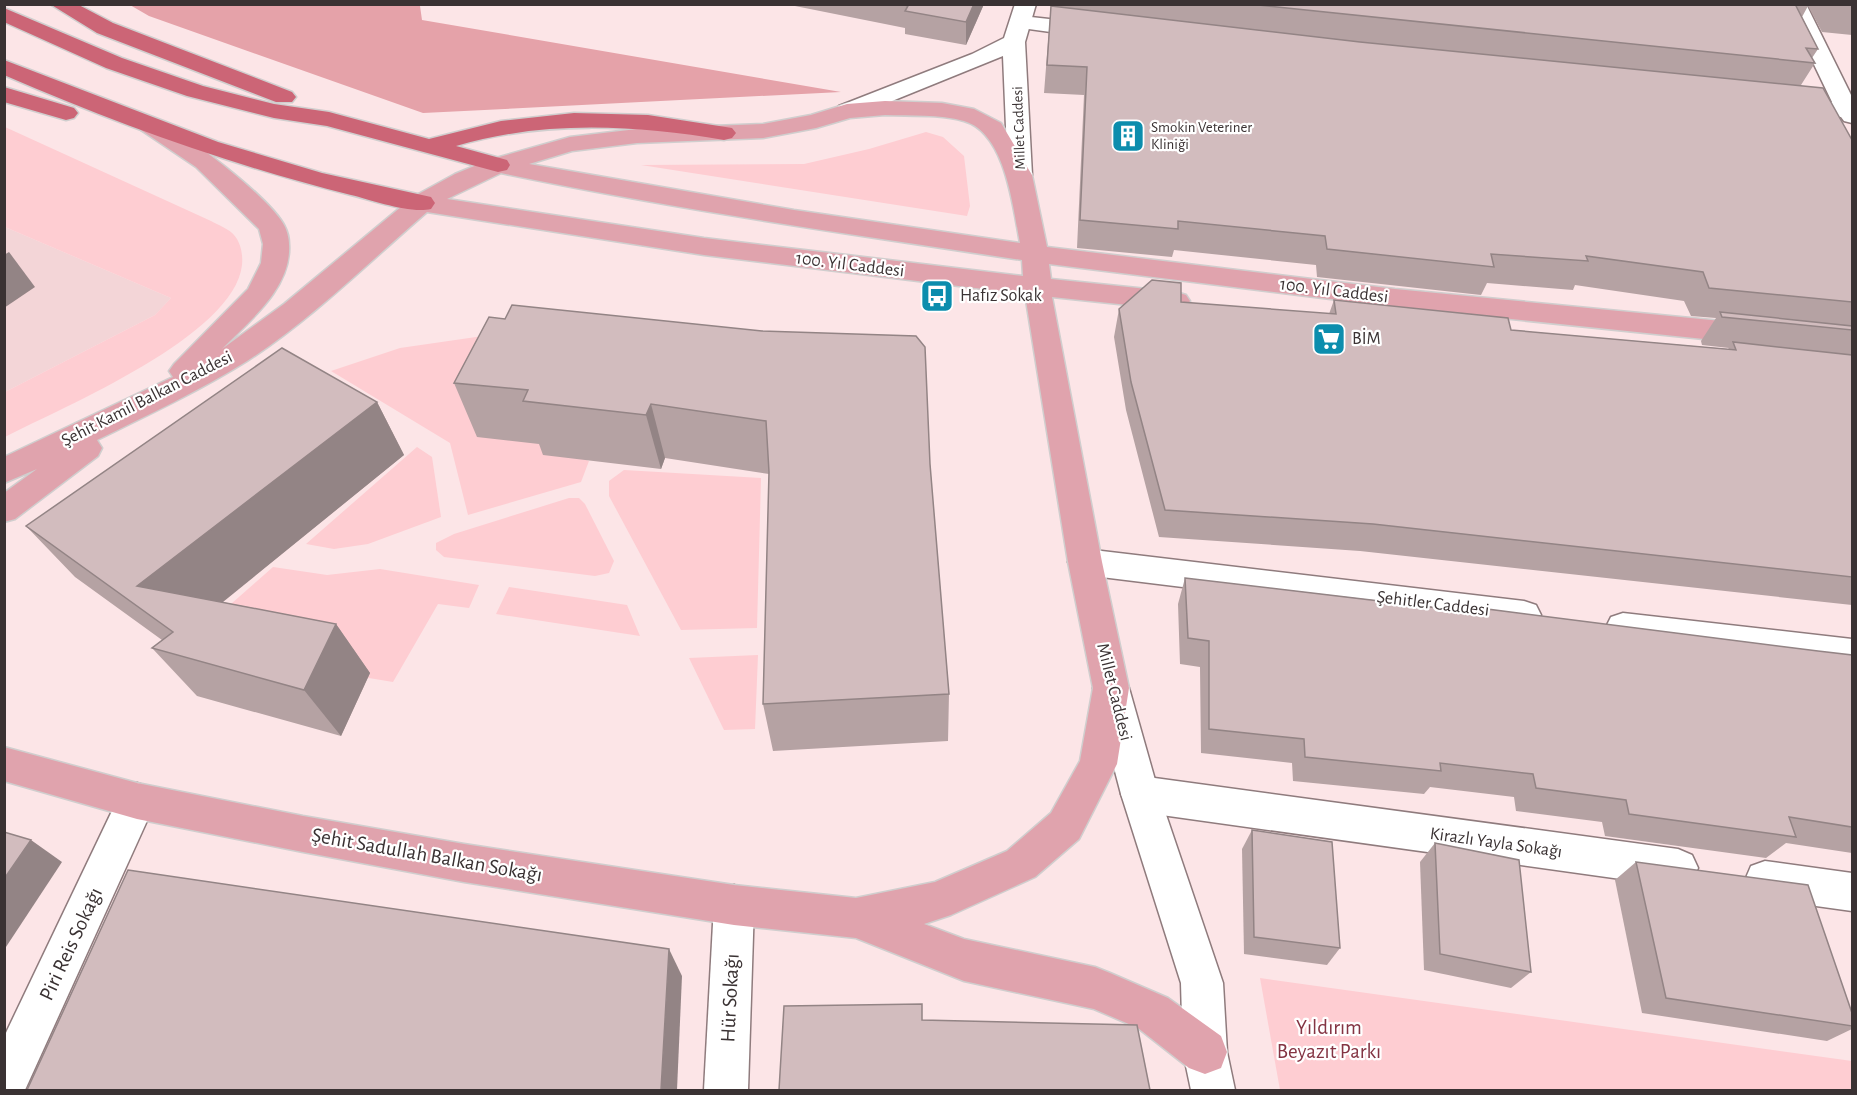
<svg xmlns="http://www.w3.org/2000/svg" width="1857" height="1095" font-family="'Alegreya Sans',sans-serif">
<rect width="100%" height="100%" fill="#fce5e7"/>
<!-- built -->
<path fill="#f3d5d7" d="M5 227 171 298 155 315 5 392Z"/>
<!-- green -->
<g fill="#fecdd2">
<path d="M5 127 211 221C218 225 229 229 234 235 241 243 243 255 242 265 234 336 65 406 5 437V392L155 315 171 298 5 227Z"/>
<path d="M926 132 943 137 964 156 970 206 967 216 641 165 804 164 869 149Z"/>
<path d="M483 336 548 445 589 461 581 482 468 515 450 443 331 371 400 348Z"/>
<path d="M417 447 432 457 441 517 368 544 334 549 306 544Z"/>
<path d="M624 470 761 478 757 628 681 630 609 496V481Z"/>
<path d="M569 498H579L585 504 614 561 609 573 595 576 444 557 436 550V543L454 534Z"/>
<path d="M273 567 327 575 380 569 479 585 469 608 438 604 393 682 182 647Z"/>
<path d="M509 587 627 605 640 636 496 614Z"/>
<path d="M758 655 755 729 724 730 689 658Z"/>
<path d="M1260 978 1852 1061V1090H1280Z"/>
</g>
<!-- forest -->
<path fill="#e5a2a9" d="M130 5H411L420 6 422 20 841 92 423 113 149 16Z"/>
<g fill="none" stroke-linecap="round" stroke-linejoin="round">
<!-- street casing -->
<g stroke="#8f7b7d" stroke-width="3">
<g id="street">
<path d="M1785 4H1806L1852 97V123L1844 121 1841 117 1790 112 1782 110 1778 105 1782 100 1790 98 1832 102Z"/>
<path d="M1022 16 1094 24 1102 26 1105 31 1102 36 1094 38 1014 27 1011 22 1014 17Z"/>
<path d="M1085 549 1524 601 1536 605 1541 615 1536 625 1524 629 1085 575 1073 571 1068 562 1073 553Z"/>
<path d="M1623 613 1852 639V669L1623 641 1611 637 1606 627 1611 617Z"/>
<path d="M1140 776 1678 849 1692 855 1698 868 1692 881 1678 887 1140 812 1126 806 1121 794 1126 782Z"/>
<path d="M137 783 151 788 156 801 25 1090H4V1037L123 788Z"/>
<path d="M1765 861 1852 873V911L1765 899 1751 894 1745 880 1751 866Z"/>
<path d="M734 885 748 891 754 905 748 1090H704L714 905 720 891Z"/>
</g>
</g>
<!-- secondary casing -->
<g stroke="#8f7b7d" stroke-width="3">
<g id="secondary">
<path d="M1015 4H1036L1025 42 1032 175 1029 180 1020 182 1011 180 1008 175 1003 56 855 116H839L835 111 839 106 972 54 1004 38Z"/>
<path d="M1111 672 1124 677 1129 688 1159 794 1223 983 1227 1052 1235 1090H1191L1183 1052 1181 983 1121 794 1093 688 1098 677Z"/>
</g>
</g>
<!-- primary casing -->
<g stroke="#d0cece" stroke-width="3">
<path id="primary" d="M885 101 942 103 974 109 1001 123 1032 175 1047 247 1395 289 1752 324 1762 327 1766 334 1762 341 1752 344 1395 307 1049 264 1051 279 1176 292 1186 295 1190 301 1186 307 1176 310 1052 297 1102 562 1129 688 1117 764 1079 839 1035 877 951 915 924 924 964 939 1095 967 1110 973 1168 998 1221 1036 1227 1052 1221 1068 1205 1074 1189 1068 1138 1028 1094 1009 964 981 856 938 734 925 464 882 303 852 137 819 4 781V747L137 783 303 816 464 844 734 885 856 898 935 882 1007 851 1051 813 1080 761 1093 688 1068 562 1025 294 704 255 427 212C369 262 312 319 247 361 199 391 148 415 97 440L102 448 98 456 15 519 4 522V493L37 469 4 483V457L173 377 169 371 174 364 248 289 261 263 263 244 259 229 196 167 138 128 134 123 138 118C144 116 149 115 155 119 184 132 272 199 285 227 287 231 289 239 289 244 292 288 249 321 222 349L284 304 413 197 455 174 489 160 570 137 637 129 763 124 811 115 847 104ZM885 115C911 116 939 114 964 121 1006 133 1013 208 1020 243L794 210 529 164 572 151 637 143 763 138 816 128 850 118ZM501 173C673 209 848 234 1022 260L1023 276 704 238 447 199Z"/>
</g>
<!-- highway casing -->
<g stroke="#d0cece" stroke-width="3">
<g id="highway">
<path d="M50 4H77L113 23 292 92 296 97 292 102H276L97 33Z"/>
<path d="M4 8 122 58 203 86 274 104 329 112 429 139 501 121 574 113 648 115 732 128 736 133 732 138 724 140C635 125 544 120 456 146L507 160 510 165 507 170 498 172 327 126 274 118 187 96 106 68 4 22Z"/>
<path d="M4 60 218 142 322 173 431 197 435 203 431 209C410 214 372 200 351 195 231 165 117 124 4 75Z"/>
<path d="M4 87 74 108 78 113 74 118 66 120 4 102Z"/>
</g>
</g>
<!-- street -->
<use href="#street" fill="#fff" fill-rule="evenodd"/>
<!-- secondary -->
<use href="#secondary" fill="#fff" fill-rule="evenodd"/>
<!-- primary -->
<use href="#primary" fill="#e0a3ad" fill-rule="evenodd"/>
<!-- highway -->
<use href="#highway" fill="#cc6576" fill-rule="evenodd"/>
</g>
<!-- wall -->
<g fill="#b5a2a3">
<path d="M785 4H984L966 45 905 34V28Z"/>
<path d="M1051 4H1852V35L1822 32 1808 6 1802 17 1818 49 1812 58 1815 63 1801 85 1852 140V605L1360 551 1159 537 1126 410 1114 337 1119 309 1181 302 1329 314 1334 300 1511 330 1728 349 1729 348 1702 345 1701 341 1716 318 1691 316 1684 301 1575 285 1573 290 1487 283 1481 295 1317 277 1316 265 1174 250 1172 257 1077 248 1084 95 1044 93Z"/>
<path d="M489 317 930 464 949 694 948 741 773 751 763 704 769 474 665 458 661 469 543 455 539 444 477 437 454 383Z"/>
<path d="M377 402 404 455 222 602 336 624 370 673 341 736 197 696 152 648 162 640 75 577 26 526Z"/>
<path d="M1185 578 1477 612 1479 608 1818 651 1852 655V853L1786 843 1766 858 1605 836 1602 822 1516 811 1514 797 1430 787 1424 794 1293 781 1292 763 1201 753 1200 667 1180 664 1178 604Z"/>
<path d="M1252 830 1340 948 1327 965 1244 954 1242 849Z"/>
<path d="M1435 843 1531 972 1511 988 1424 970 1420 862Z"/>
<path d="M1636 862 1852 1013V1029L1827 1041 1642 1013 1615 880Z"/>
</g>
<!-- shaded-wall -->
<g fill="#938485">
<path d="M974 4H984L966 45V22Z"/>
<path d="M9 252 35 287 4 308V255Z"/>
<path d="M377 402 404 455 181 636 137 586Z"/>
<path d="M651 404 665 458 661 469 646 415Z"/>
<path d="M336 624 370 673 341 736 304 690Z"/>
<path d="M31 840 62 862 4 950V879Z"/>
<path d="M669 949 682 976 677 1090H661Z"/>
</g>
<!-- building -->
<g fill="#d2bcbe" stroke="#938485" stroke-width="1.5">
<path d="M902 4H974L966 22 905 11 908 6Z"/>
<path d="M1249 4H1795L1818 49 1806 48 1815 63Z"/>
<path d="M1051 6 1360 42 1823 88 1852 140V302L1709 288 1703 272 1586 256 1588 261 1491 254 1494 267 1327 249 1325 236 1178 221V229L1080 220 1087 67 1047 65Z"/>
<path d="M1152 280 1181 283V302L1336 314 1334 300 1508 318 1511 330 1736 350 1733 342 1852 355V577L1373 524 1165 510 1131 382 1119 309Z"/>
<path d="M512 305 762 331 916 336 925 347 930 464 949 694 763 704 769 472 766 421 651 404 646 415 523 401 528 390 454 383 489 317 505 319Z"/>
<path d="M1720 312 1852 326V330L1722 317Z"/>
<path d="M282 348 377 402 137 586 336 624 304 690 152 648 173 632 26 526Z"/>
<path d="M1185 578 1481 613 1479 608 1818 651 1852 655V827L1789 817 1796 837 1629 814 1626 800 1536 788 1533 774 1440 763 1441 771 1305 757 1304 739 1209 729V641L1188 638Z"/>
<path d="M1252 830 1332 842 1340 948 1254 937Z"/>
<path d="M4 832 31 840 4 879Z"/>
<path d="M1435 843 1519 860 1531 972 1440 954Z"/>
<path d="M1636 862 1808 885 1852 1013V1026L1666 998Z"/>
<path d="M128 870 669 949 661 1090H27Z"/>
<path d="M922 1004V1020L1137 1025 1150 1090H779L784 1006Z"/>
</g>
<!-- icons -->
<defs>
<g id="building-square" transform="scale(1.725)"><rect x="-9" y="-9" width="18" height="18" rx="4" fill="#0c8dad" stroke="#fff"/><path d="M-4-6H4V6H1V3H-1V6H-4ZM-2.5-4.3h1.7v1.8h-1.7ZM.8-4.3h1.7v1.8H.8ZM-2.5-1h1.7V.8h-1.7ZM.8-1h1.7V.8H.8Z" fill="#fff"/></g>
<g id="bus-square" transform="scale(1.725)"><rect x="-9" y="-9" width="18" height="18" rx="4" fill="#0c8dad" stroke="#fff"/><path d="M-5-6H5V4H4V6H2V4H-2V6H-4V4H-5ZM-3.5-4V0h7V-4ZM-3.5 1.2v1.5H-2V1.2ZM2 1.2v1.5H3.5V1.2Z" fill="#fff"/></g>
<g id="supermarket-square" transform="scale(1.725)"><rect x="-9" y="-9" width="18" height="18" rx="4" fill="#0c8dad" stroke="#fff"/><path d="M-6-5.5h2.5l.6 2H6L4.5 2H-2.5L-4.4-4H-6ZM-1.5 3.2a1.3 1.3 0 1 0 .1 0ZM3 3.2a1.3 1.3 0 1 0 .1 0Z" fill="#fff"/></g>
</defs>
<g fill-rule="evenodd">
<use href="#building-square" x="1128" y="136"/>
<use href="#bus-square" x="937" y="296"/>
<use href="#supermarket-square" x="1329" y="339"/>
</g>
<g text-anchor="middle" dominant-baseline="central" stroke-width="4.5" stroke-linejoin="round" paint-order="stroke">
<!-- far-poi labels -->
<g font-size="15" fill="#3a3233" stroke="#fff" text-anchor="start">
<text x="1151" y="127">Smokin Veteriner<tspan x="1151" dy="17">Kliniği</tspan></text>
</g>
<!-- far-street labels -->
<g font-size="15" fill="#3a3233" stroke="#fff">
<text transform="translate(1019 128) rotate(-92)">Millet Caddesi</text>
</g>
<!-- street labels -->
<g font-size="18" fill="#3a3233" stroke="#fff">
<text transform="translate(850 265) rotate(7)">100. Yıl Caddesi</text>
<text transform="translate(1334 291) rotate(7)">100. Yıl Caddesi</text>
<text transform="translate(147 399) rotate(-27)">Şehit Kamil Balkan Caddesi</text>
<text transform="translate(1433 604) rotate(7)">Şehitler Caddesi</text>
<text transform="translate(1114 692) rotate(76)">Millet Caddesi</text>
<text transform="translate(1496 843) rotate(8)">Kirazlı Yayla Sokağı</text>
</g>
<!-- poi labels -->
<g font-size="18" fill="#3a3233" stroke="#fff" text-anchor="start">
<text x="960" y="296">Hafız Sokak</text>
<text x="1352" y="339">BİM</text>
</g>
<!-- near-street labels -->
<g font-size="21" fill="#3a3233" stroke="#fff">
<text transform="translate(427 855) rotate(10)">Şehit Sadullah Balkan Sokağı</text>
<text transform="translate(71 944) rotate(-65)">Piri Reis Sokağı</text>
<text transform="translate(730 998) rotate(-87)">Hür Sokağı</text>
</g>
<!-- near-park labels -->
<g font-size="21" fill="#843443" stroke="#fff">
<text x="1329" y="1027">Yıldırım<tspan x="1329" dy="24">Beyazıt Parkı</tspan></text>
</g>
</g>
<!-- border -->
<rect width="1857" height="1095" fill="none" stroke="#3a3233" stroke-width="12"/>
</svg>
